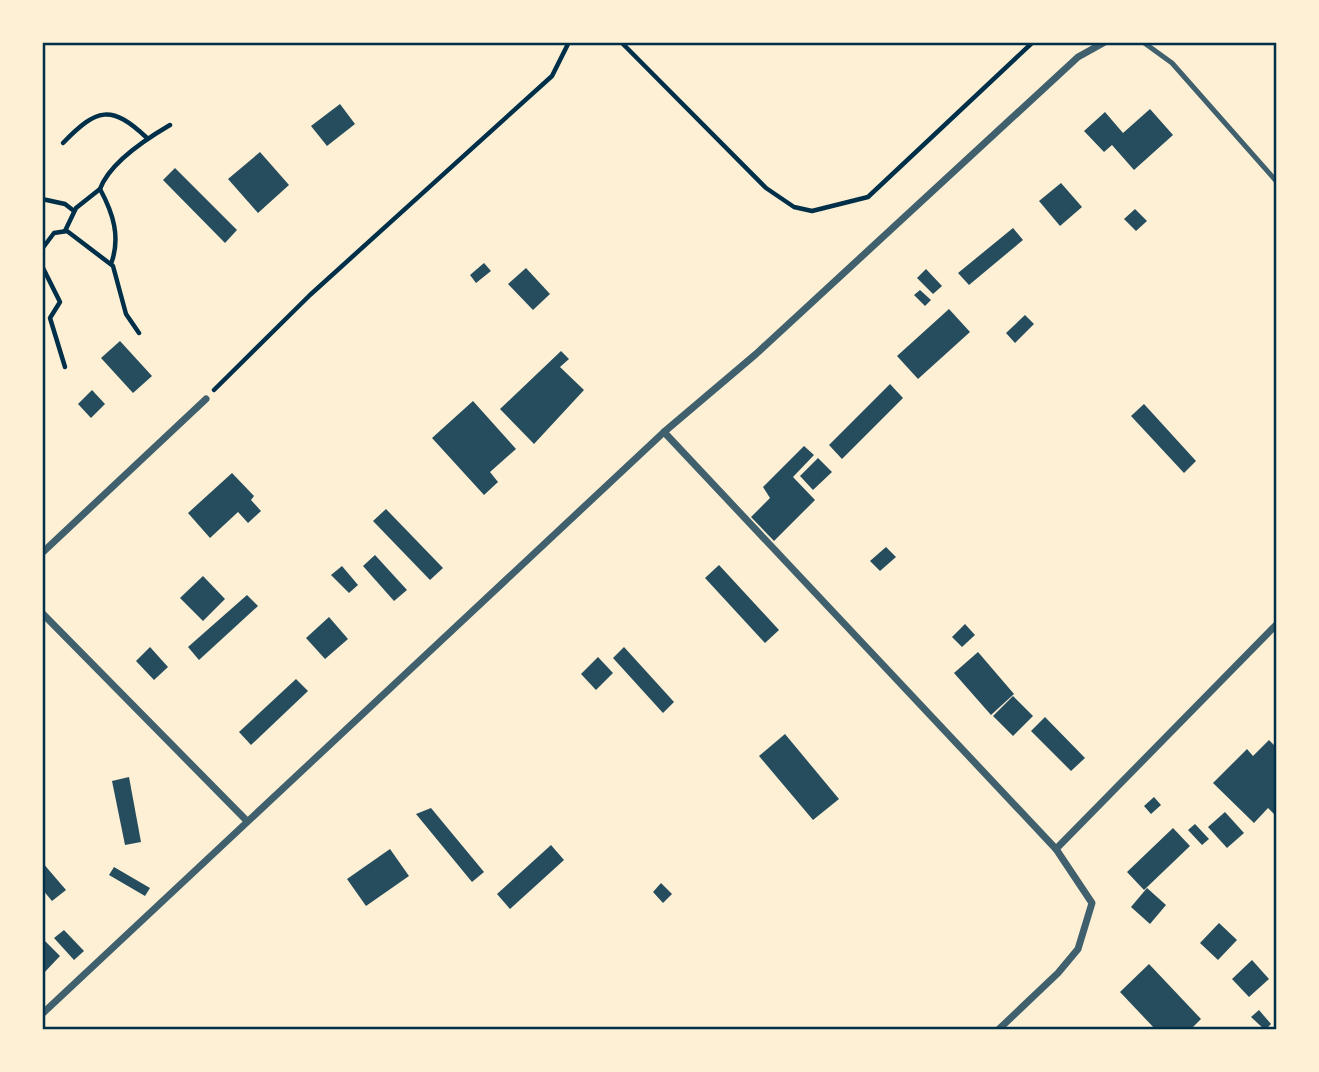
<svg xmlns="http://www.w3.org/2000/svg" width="1319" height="1072" font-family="'Titillium Web',sans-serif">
<rect width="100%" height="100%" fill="#fdf0d5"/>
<!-- building -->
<g fill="#264d5e">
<path d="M340 104 355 124 327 146 311 126Z"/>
<path d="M1150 109 1173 135 1134 170 1112 145 1104 152 1084 131 1105 112 1123 133Z"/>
<path d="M260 152 289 185 258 213 228 179Z"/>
<path d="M175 168 237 230 225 243 163 180Z"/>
<path d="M1061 183 1082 207 1060 226 1039 201Z"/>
<path d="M1135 209 1147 221 1136 231 1124 219Z"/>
<path d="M1013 228 1023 240 969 285 958 273Z"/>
<path d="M484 263 491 271 476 283 470 275Z"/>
<path d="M526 268 550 294 533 310 508 284Z"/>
<path d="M926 269 942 286 933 294 917 278Z"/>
<path d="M920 290 931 300 925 306 914 295Z"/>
<path d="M949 309 970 332 918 379 897 356Z"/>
<path d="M1025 315 1034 324 1015 343 1006 333Z"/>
<path d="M120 341 152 376 133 393 101 358Z"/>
<path d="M561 351 569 359 560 367 584 390 534 444 500 409Z"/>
<path d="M890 384 903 398 842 459 829 445Z"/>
<path d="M92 390 105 404 91 418 78 404Z"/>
<path d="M473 401 516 449 490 472 498 482 484 495 432 438Z"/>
<path d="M1144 404 1196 461 1184 473 1131 416Z"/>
<path d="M804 446 814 455 793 477 815 500 774 541 751 517 770 498 763 487Z"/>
<path d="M818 458 832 472 813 490 800 476Z"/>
<path d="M232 473 254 496 251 500 261 511 248 523 238 512 210 538 188 513Z"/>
<path d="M386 509 443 568 430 580 373 521Z"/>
<path d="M886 547 896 557 880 571 870 561Z"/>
<path d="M375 555 407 590 394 601 363 566Z"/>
<path d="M719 565 779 630 765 643 705 578Z"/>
<path d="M342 566 358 585 349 593 331 575Z"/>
<path d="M203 576 225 599 203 621 180 598Z"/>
<path d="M247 595 258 606 199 660 188 647Z"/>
<path d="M329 617 348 639 325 659 306 638Z"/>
<path d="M965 624 975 635 962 647 952 637Z"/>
<path d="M150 647 168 667 154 680 136 661Z"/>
<path d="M624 647 674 702 663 713 613 658Z"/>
<path d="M978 652 1014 694 991 715 954 673Z"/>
<path d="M598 657 613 673 596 690 581 674Z"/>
<path d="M296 679 308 691 251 745 239 732Z"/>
<path d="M1013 696 1033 716 1013 736 993 716Z"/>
<path d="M1045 717 1085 758 1071 771 1031 731Z"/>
<path d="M785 734 839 799 813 820 759 756Z"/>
<path d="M1269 740 1277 748V817L1268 808 1254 823 1213 783 1247 749 1253 756Z"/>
<path d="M129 777 141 842 125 845 112 781Z"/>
<path d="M1154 797 1161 805 1151 814 1144 806Z"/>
<path d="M431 808 484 872 472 882 416 814Z"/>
<path d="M1225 812 1244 833 1227 848 1208 827Z"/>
<path d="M1195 824 1209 839 1202 845 1188 830Z"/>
<path d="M1173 828 1190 846 1144 890 1127 872Z"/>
<path d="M551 845 564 860 510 909 497 894Z"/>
<path d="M390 849 409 876 366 906 347 879Z"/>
<path d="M42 862 66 890 52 901 42 889Z"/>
<path d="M114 867 150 888 145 896 109 875Z"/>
<path d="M661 883 672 894 663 903 653 892Z"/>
<path d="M1147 888 1166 905 1150 924 1131 907Z"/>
<path d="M1219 923 1237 940 1218 960 1200 943Z"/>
<path d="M64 930 84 951 74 960 54 938Z"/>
<path d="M43 939 60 956 42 975V940Z"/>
<path d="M1252 960 1269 979 1249 997 1232 979Z"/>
<path d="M1149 964 1201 1019 1190 1030H1156L1120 992Z"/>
<path d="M1259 1010 1271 1024 1265 1030 1251 1017Z"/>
</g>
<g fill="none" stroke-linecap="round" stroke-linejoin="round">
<!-- path -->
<g stroke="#003049" stroke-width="4.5">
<path d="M621 42 766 188 794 207 812 211 868 197 1033 42"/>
<path d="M63 143C97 108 111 104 147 138"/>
<path d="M42 199 65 204 74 211"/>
<path d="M65 231 76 208 100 189"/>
<path d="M42 249 54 233 67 231 113 266 126 314 139 333"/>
<path d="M111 264C121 237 113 213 100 189 110 162 146 139 170 125"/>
<path d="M42 266 60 302 50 318 65 367"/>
<path d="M214 390 310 295 552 76 569 42"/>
</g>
<!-- service -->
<path stroke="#3f606c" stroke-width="5" d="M1143 42 1172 63 1277 182"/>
<!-- minor -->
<g stroke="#3f606c" stroke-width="7">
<path d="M664 432 1056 849 1092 903 1078 949 1058 973 998 1030"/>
<path d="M42 553 206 399"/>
<path d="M42 613 247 821"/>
<path d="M1056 849 1277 624"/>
<path d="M42 1014 664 432 756 354 1078 57 1105 42"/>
</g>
</g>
<!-- border -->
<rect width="1319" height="1072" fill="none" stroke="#fdf0d5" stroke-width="88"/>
<rect x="44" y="44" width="1231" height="984" fill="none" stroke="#003049" stroke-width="2.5"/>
</svg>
